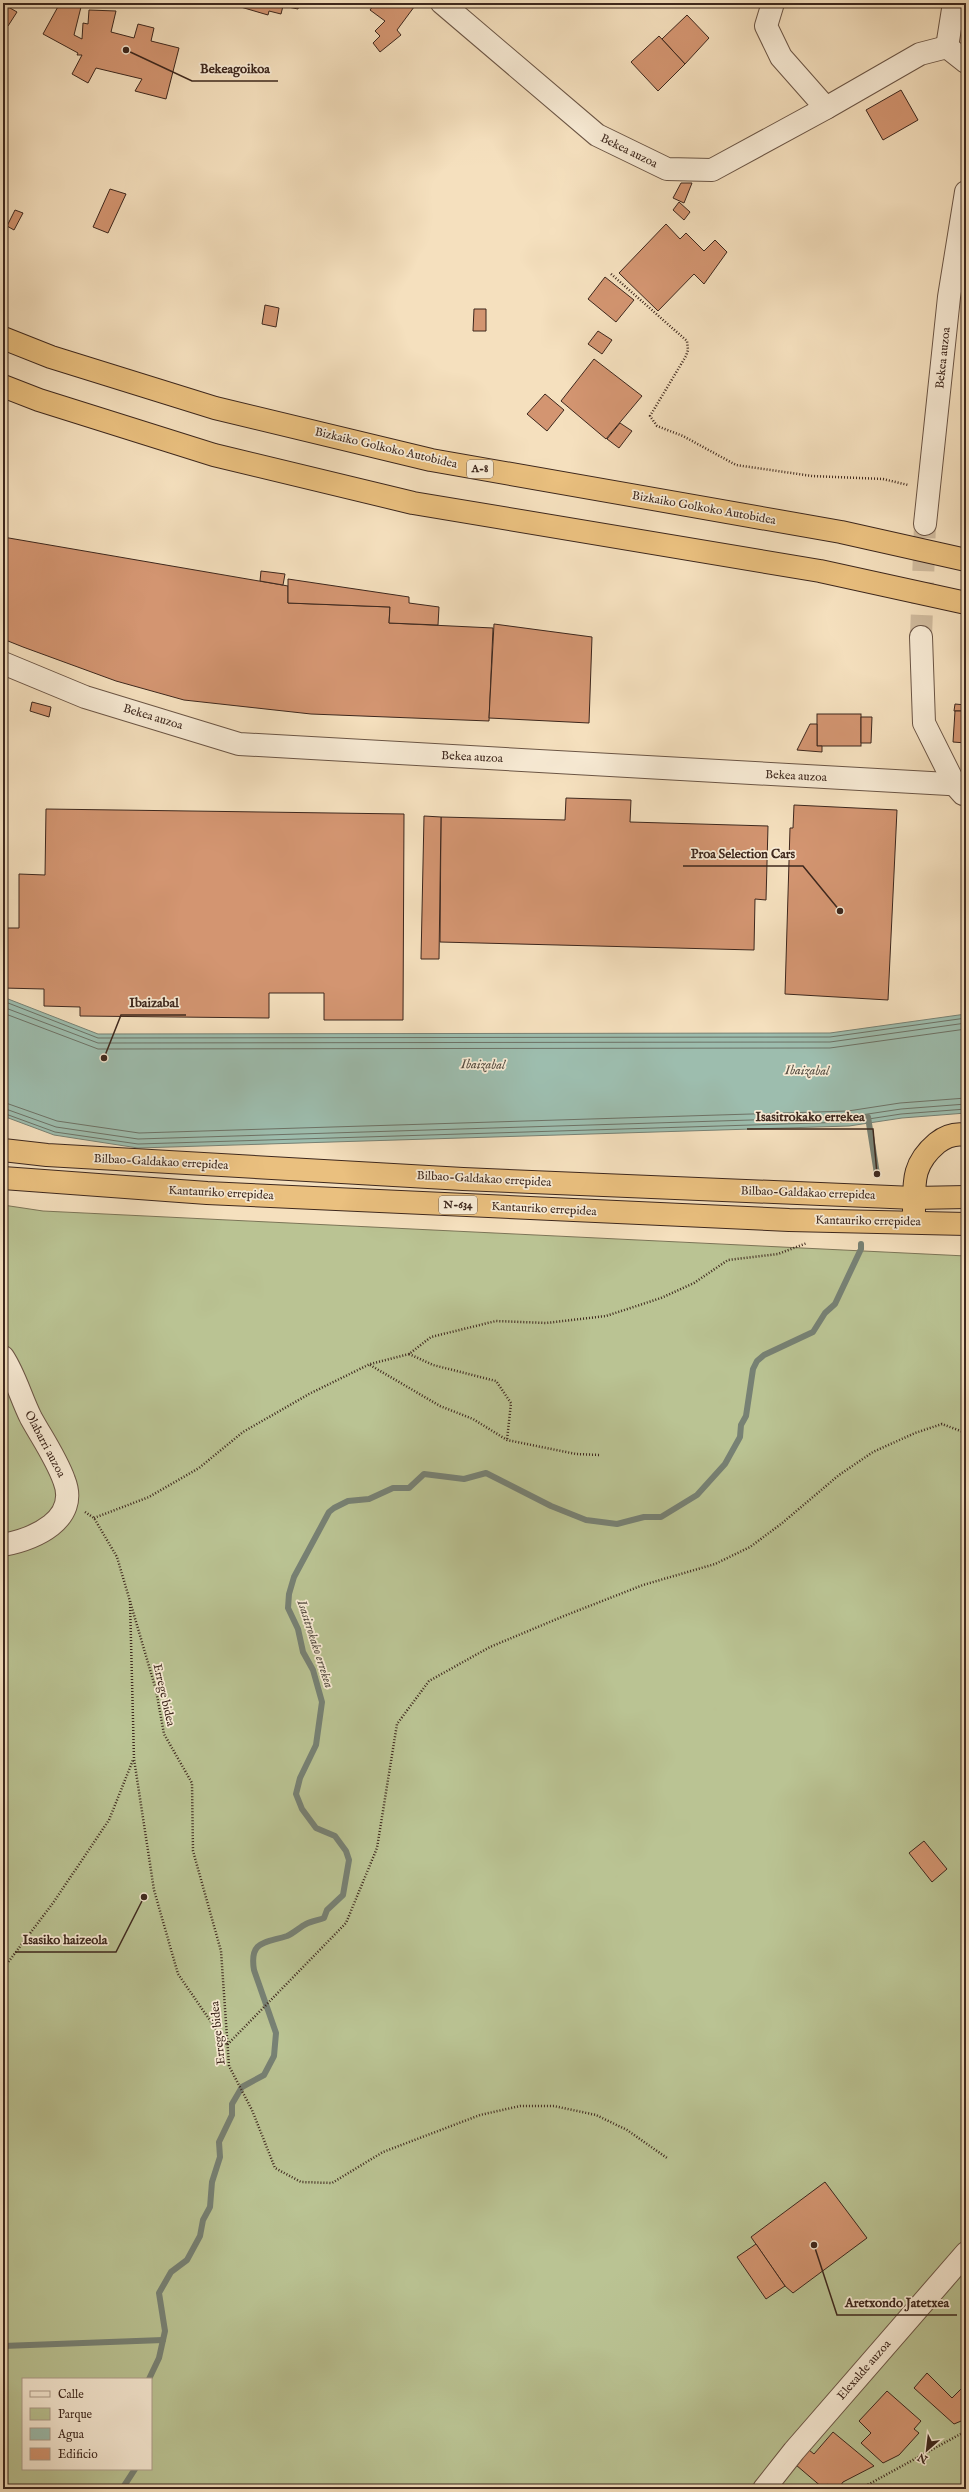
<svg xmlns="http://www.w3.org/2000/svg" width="969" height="2492" font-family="'IM FELL English',serif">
<rect width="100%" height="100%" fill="#f5e0be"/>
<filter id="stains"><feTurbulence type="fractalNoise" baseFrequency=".005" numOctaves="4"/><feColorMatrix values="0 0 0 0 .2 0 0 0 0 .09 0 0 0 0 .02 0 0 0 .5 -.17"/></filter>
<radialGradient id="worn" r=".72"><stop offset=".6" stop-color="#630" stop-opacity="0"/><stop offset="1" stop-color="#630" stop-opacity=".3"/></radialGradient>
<!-- green -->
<path fill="#bac393" stroke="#7c7558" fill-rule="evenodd" d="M3 1205 43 1211 966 1256V2489H3ZM23 2379H151V2469H23Z"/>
<!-- water -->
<path fill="#9dbdae" stroke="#778174" d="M3 997 98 1034 830 1033 966 1014V1113L902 1118 849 1126 138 1148 54 1135 3 1116Z"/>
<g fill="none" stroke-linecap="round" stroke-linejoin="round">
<!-- shore -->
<g stroke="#6d7266" stroke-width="1">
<path d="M3 1001 98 1038 830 1037 966 1018"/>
<path d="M3 1007 98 1043 830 1042 966 1023"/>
<path d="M3 1013 98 1049 830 1048 966 1029"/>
<path d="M3 1102 57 1121 139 1133 848 1111 900 1103 966 1098"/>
<path d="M3 1108 56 1127 138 1139 848 1117 901 1109 966 1104"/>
<path d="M3 1113 55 1132 138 1144 849 1122 901 1114 966 1109"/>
</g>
<!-- stream -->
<g stroke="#778174" stroke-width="6">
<path d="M868 1117 877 1174"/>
<path d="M3 2346 163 2340"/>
<path d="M149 2379 159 2358 165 2331 159 2293 171 2272 187 2260 200 2236 203 2220 210 2207 212 2182 220 2157 219 2142 232 2115V2104L242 2087 264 2075 274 2056 276 2033 254 1970C249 1940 266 1943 287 1936 294 1933 300 1927 306 1924 312 1921 319 1920 324 1918L327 1910 343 1895 349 1860 346 1851 335 1836 316 1828 302 1809 296 1794 300 1778 316 1745 322 1702 313 1670 303 1652 298 1629 288 1608 289 1594 294 1577 329 1512 334 1508 348 1501 369 1499 393 1488H409L424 1474 464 1479 486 1473 551 1506 586 1520 617 1524 644 1517H661L697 1495 725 1464 740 1437 741 1425 746 1416 753 1369 757 1361 764 1355 813 1332 825 1313 835 1304 861 1249V1244"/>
<path d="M122 2489 135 2469"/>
</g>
</g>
<!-- building -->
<g fill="#d39571" stroke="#3d271d">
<path d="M60 3H82L74 35 82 39 83 23 88 24 89 10 116 11 111 32 134 38 138 24 154 28 151 41 179 48 166 99 135 91 142 79 96 68 88 83 72 74 82 55H77L78 53 43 34Z"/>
<path d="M227 3H299L298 9 283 6 281 14 269 11 268 15Z"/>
<path d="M375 3H417L397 30 401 35 380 52 373 43 380 36 375 31 385 21 370 10Z"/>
<path d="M3 4 17 12 8 26 3 22Z"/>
<path d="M687 15 709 38 685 64 662 39Z"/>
<path d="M659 36 685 64 658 91 631 62Z"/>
<path d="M901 90 918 120 883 140 866 110Z"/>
<path d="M681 183H692L684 203 673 198Z"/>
<path d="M110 189 126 194 108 233 93 227Z"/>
<path d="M679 202 690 212 684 220 673 210Z"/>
<path d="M15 210 23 213 14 230 7 226Z"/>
<path d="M666 224 680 239 686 233 704 251 715 240 727 252 704 284 694 274 658 311 619 273Z"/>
<path d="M605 277 634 300 616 322 588 299Z"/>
<path d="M265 305 279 308 276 327 262 324Z"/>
<path d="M474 309H486V331H473Z"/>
<path d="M598 331 612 340 602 354 588 344Z"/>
<path d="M594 359 642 396 606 439 561 401Z"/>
<path d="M545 394 564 410 547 431 527 414Z"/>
<path d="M620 423 632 431 619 448 607 439Z"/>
<path d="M3 537 288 586V603L390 607 389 623 493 628 489 721 311 714 184 700 116 681 23 647 3 639Z"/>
<path d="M261 571 285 574 283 585 260 581Z"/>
<path d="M288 579 409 597V603L439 607 438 625 389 623 390 607 288 603Z"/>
<path d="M494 624 592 637 589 723 489 718Z"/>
<path d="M32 702 51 707 49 717 30 711Z"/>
<path d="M955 704 966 705V711H954Z"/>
<path d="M955 711H966V743L953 742Z"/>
<rect x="817" y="714" width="44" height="32"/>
<path d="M861 717H872L871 743H861Z"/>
<path d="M810 724H817V746H822V752L797 750Z"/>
<path d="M566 798 631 800 630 822 768 826 766 900 755 899 754 950 440 942 441 817 565 820Z"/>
<path d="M794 805 897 810 888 1000 785 994 790 828H793Z"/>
<path d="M46 809 404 814 403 1020H324V993H269V1018L80 1016V1007L44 1006V989L3 988V928H19V874L45 875Z"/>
<path d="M424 816 441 817 439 959H421Z"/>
<path d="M924 1841 947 1869 932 1882 909 1853Z"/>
<path d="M825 2182 867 2238 793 2293 785 2286 751 2237Z"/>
<path d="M756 2244 785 2286 766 2299 737 2257Z"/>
<path d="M927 2373 952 2398 961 2389 966 2394V2419L954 2424 914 2388Z"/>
<path d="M887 2391 921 2421 914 2429 919 2433 899 2455 883 2463 861 2443 871 2433 859 2421Z"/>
<path d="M833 2432 874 2466 843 2482 838 2489H833L827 2484 823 2488 796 2465 809 2450 814 2454Z"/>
</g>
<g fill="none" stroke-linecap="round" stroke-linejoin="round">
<!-- minor-tunnel -->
<path stroke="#d0bb9e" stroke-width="22" stroke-dasharray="22 11" stroke-linecap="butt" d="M921 637 925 524"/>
<!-- minor casing -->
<g stroke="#6b5545" stroke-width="24">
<g id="minor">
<path d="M442 3 597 135 667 169 712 170 826 108 920 54 947 47 966 62"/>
<path d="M773 3 766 26 781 57 826 108"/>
<path d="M947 47 954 3"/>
<path d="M925 524 949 297 966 192"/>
<path d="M921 637 924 723 955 785 963 794"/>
<path d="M3 663 85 697 239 744 966 785"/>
<path d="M3 1357C15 1375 21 1398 31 1418 42 1438 56 1458 64 1480 80 1520 34 1539 3 1545"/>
<path d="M764 2489 794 2451 966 2253"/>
</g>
</g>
<!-- highway casing -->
<g stroke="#3d271d" stroke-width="24">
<g id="highway">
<path d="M3 338 51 357 215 408 431 460 841 532 966 560"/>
<path d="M3 386 39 400 214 455 413 503 820 571 966 603"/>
<path d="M3 1150 47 1155 463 1179 914 1198 966 1197"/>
<path d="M3 1178 207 1193 789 1220 966 1224"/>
<path d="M914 1212C914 1182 912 1164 937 1143 946 1136 956 1133 966 1135"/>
</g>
</g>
<!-- path -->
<g stroke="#3d271d" stroke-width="2.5" stroke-dasharray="1 2" stroke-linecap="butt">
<path d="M611 274 687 341 688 350 686 356 650 416 657 426 683 436 736 465 812 476 883 479 908 485"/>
<path d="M409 1354 433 1365 496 1381 511 1403 507 1440"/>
<path d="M370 1365 440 1406 473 1419 507 1440 576 1454 600 1455"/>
<path d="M85 1512 94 1518 117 1557 156 1690 164 1734 192 1783 193 1851 221 1951 229 2066 252 2110 275 2168 301 2182 332 2183 383 2152 480 2115 520 2106H554L596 2115 627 2130 667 2158"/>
<path d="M94 1518 149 1497 199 1468 243 1432 309 1394 370 1364 409 1354 431 1337 496 1321 546 1323 606 1316 661 1298 694 1283 728 1260 778 1254 807 1243"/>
<path d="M130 1601 134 1759 154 1890 178 1974 227 2045 346 1923 377 1848 397 1724 429 1681 490 1647 564 1616 643 1585 715 1564 750 1547 781 1524 839 1475 873 1452 915 1433 942 1424 966 1433"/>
<path d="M3 1969 53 1903 109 1820 133 1760"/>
<path d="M860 2489 966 2431"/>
</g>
<!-- minor -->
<use href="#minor" stroke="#f8ebd5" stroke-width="22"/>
<!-- highway -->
<use href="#highway" stroke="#eac07f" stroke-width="22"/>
</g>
<g text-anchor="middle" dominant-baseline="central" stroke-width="3.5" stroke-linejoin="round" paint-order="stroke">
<!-- shield labels -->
<g fill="#f8ebd5" stroke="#756254" stroke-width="1">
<rect x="467" y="460" width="26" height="18" rx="3"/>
<rect x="439" y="1196" width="38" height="18" rx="3"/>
</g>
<g font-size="11" font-weight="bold" fill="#3d271d">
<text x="480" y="469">A-8</text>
<text x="458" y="1205">N-634</text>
</g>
<!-- street labels -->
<g font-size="12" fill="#3d271d" stroke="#f8ebd5">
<text transform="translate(629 151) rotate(26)">Bekea auzoa</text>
<text transform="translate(943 358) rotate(-84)">Bekea auzoa</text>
<text transform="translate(386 448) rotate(13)">Bizkaiko Golkoko Autobidea</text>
<text transform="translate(704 508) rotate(10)">Bizkaiko Golkoko Autobidea</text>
<text transform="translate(153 717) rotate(17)">Bekea auzoa</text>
<text transform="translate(472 757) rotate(3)">Bekea auzoa</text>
<text transform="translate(796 776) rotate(3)">Bekea auzoa</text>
<text transform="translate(161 1162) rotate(3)">Bilbao-Galdakao errepidea</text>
<text transform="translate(484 1179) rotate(3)">Bilbao-Galdakao errepidea</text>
<text transform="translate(221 1193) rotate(3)">Kantauriko errepidea</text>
<text transform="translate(808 1193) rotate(2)">Bilbao-Galdakao errepidea</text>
<text transform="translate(544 1209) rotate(3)">Kantauriko errepidea</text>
<text transform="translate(868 1221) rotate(1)">Kantauriko errepidea</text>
<text transform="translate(45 1444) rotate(62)">Olabarri auzoa</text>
<text transform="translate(164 1695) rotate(77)">Errege bidea</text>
<text transform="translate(218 2033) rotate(-96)">Errege bidea</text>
<text transform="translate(864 2370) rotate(-49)">Elexalde auzoa</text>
</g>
<!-- water labels -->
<g font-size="13" font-style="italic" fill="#554c41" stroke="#f8ebd5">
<text transform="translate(483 1065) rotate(1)">Ibaizabal</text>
<text transform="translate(807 1071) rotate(1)">Ibaizabal</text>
<text transform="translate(315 1644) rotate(72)">Isasitrokako errekea</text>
</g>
</g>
<!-- callouts -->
<path fill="none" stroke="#3d271d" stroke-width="1.5" d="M126 50L192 81H278M840 911L803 866H683M104 1058L121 1015H186M877 1174L873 1129H747M144 1897L116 1952H15M814 2245L837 2315H957"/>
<g fill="#3d271d" stroke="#f8ebd5" stroke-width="1.5">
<circle cx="126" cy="50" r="4"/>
<circle cx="840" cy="911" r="4"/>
<circle cx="104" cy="1058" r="4"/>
<circle cx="877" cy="1174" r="4"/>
<circle cx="144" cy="1897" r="4"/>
<circle cx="814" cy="2245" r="4"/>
</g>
<g font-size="13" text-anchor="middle" font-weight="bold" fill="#3d271d" stroke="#f8ebd5" stroke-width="3.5" stroke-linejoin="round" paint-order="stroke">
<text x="235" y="73">Bekeagoikoa</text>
<text x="743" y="858">Proa Selection Cars</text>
<text x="154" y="1007">Ibaizabal</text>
<text x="810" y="1121">Isasitrokako errekea</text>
<text x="65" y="1944">Isasiko haizeola</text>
<text x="897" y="2307">Aretxondo Jatetxea</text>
</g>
<!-- margin -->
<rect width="969" height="2492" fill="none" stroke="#f5e0be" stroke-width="16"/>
<rect x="4" y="4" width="961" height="2484" fill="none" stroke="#3d271d" stroke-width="2"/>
<rect x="8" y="8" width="953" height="2476" fill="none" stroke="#3d271d"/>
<!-- legend -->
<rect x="22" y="2378" width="130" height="92" fill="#f8ebd5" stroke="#ad9d8b"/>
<rect x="30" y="2391" width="20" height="6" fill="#f8ebd5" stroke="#ad9d8b"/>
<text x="58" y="2398" font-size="12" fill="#3d271d">Calle</text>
<rect x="30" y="2408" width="20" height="12" fill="#bac393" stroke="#ad9d8b"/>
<text x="58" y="2418" font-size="12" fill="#3d271d">Parque</text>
<rect x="30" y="2428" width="20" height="12" fill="#9dbdae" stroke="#ad9d8b"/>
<text x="58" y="2438" font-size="12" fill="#3d271d">Agua</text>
<rect x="30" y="2448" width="20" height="12" fill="#d39571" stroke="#ad9d8b"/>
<text x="58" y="2458" font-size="12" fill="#3d271d">Edificio</text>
<!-- north arrow -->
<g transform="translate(927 2450) rotate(208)" stroke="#f8ebd5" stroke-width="3" paint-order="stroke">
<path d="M0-3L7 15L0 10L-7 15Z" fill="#3d271d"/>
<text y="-6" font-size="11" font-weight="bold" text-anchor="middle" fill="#3d271d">N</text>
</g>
<rect width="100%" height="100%" filter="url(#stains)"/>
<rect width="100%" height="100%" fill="url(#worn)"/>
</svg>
